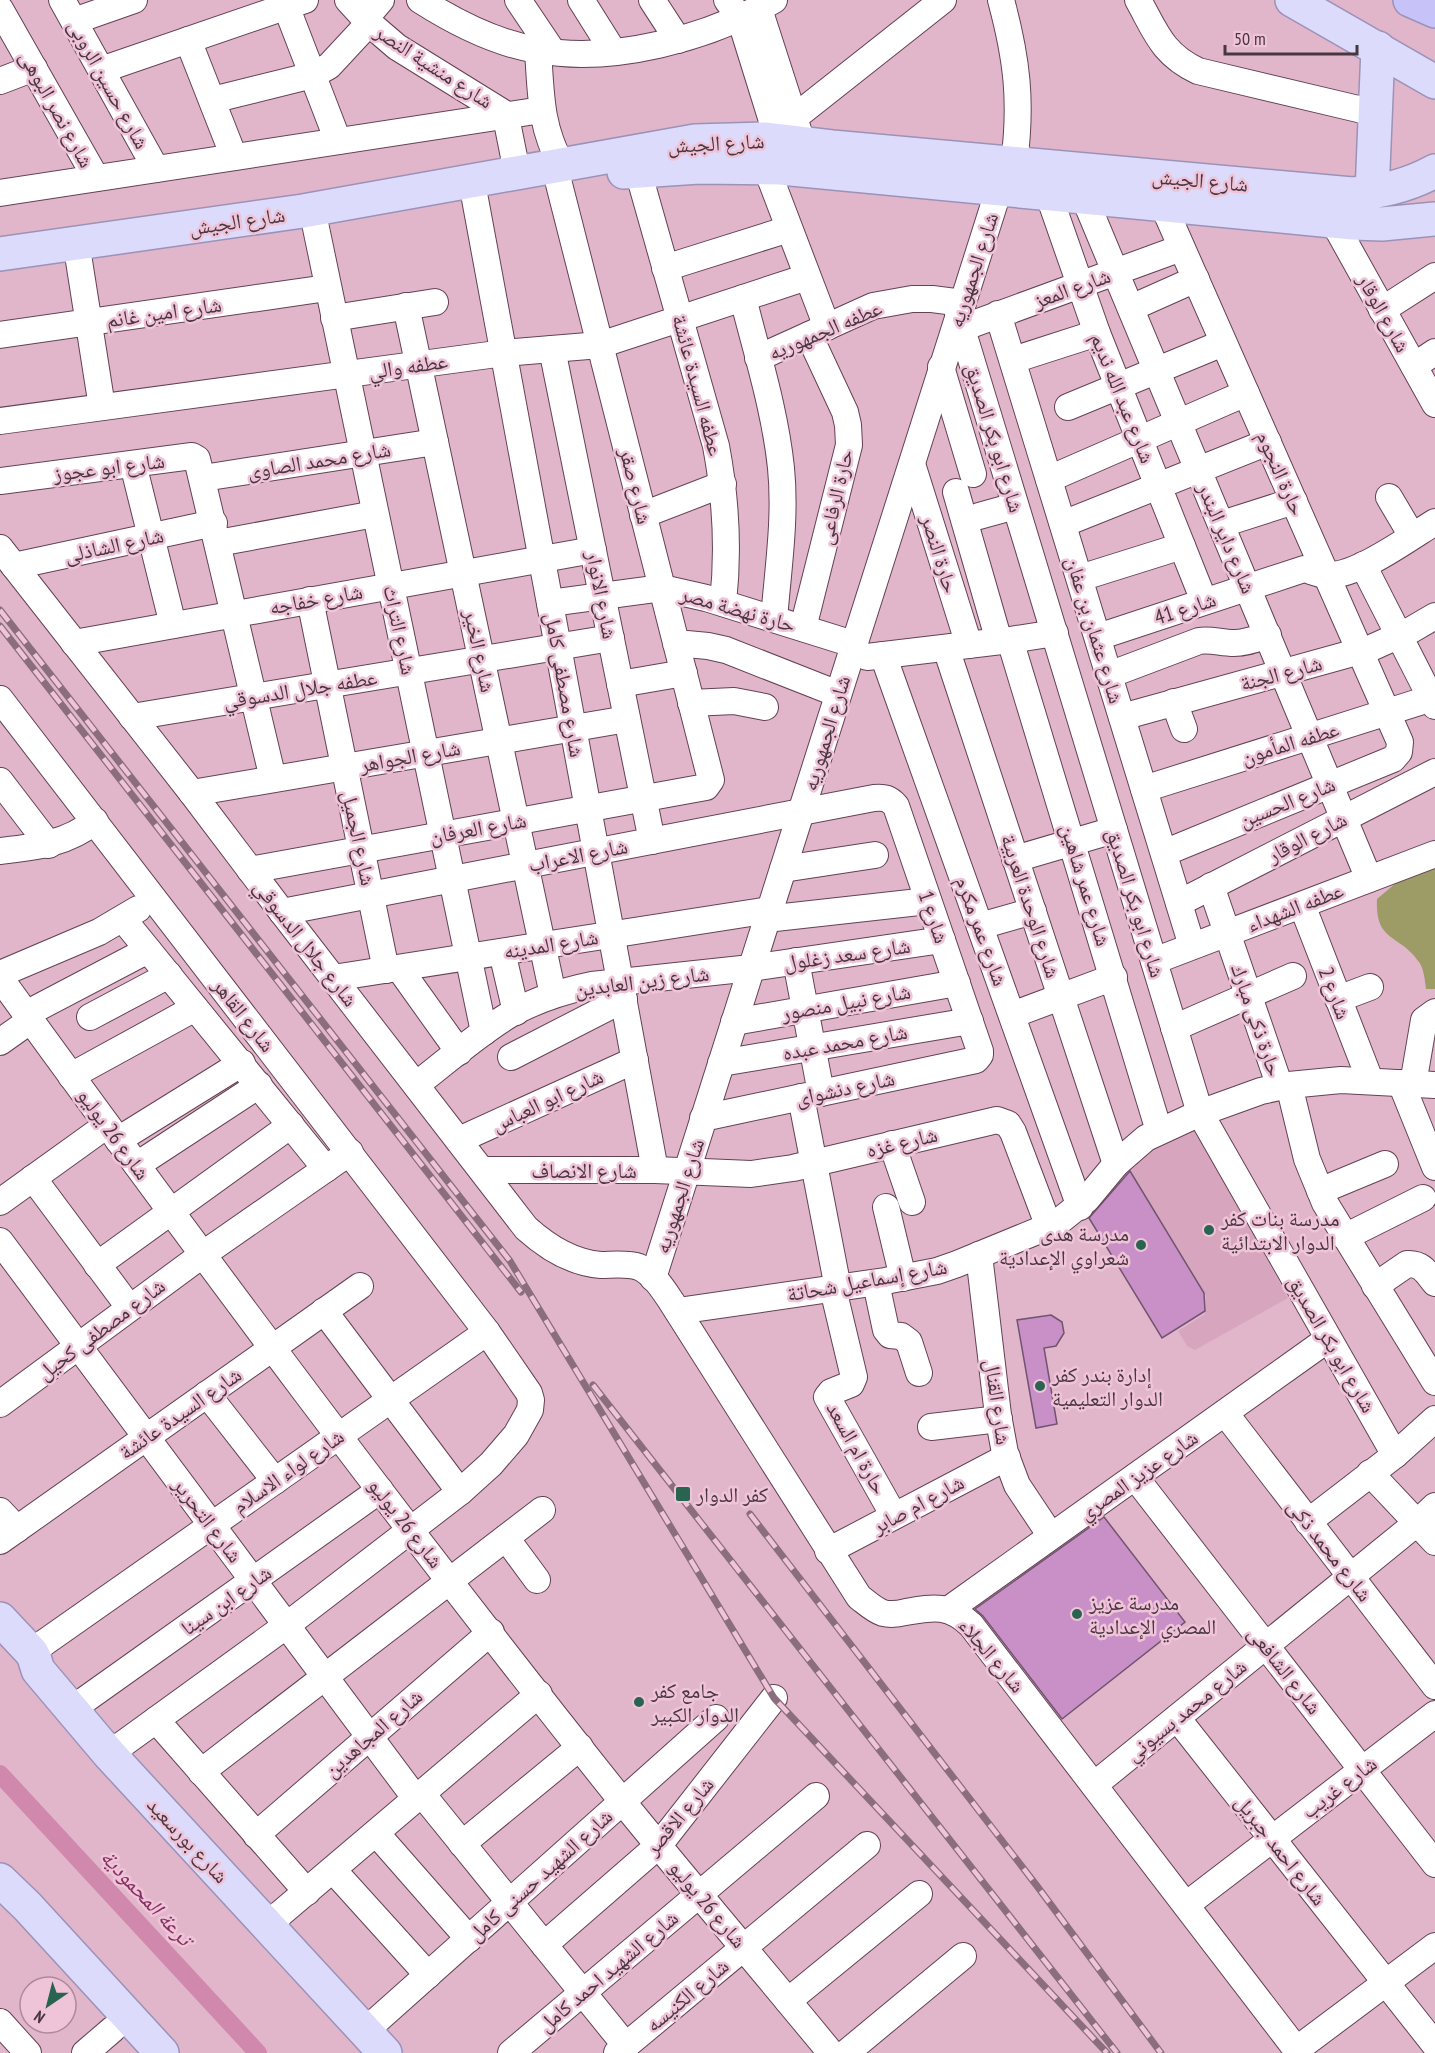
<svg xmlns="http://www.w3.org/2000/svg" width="1435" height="2053" font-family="'PT Sans Narrow','Noto Naskh Arabic',sans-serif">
<rect width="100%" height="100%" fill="#e1b6cb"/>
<!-- built -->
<path fill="#d7a6be" d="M1195 1125 1288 1298 1195 1350 1187 1346 1178 1331 1205 1314 1206 1296 1127 1164 1153 1141Z"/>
<!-- green -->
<path fill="#9d9c67" d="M1435 865V989H1426C1425 981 1424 969 1419 962 1399 933 1375 943 1377 899L1403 877Z"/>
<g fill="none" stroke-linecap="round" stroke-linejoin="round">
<!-- canal -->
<path stroke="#d089ad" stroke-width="18" d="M0 1774 258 2053"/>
</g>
<!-- building -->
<g fill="#c890c6" stroke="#715470" stroke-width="1.5">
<path d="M1130 1171 1204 1293 1205 1311 1162 1338 1089 1218Z"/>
<path d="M1051 1315 1062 1322 1064 1333 1056 1346 1044 1348 1057 1424 1036 1428 1017 1320Z"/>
<path d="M1104 1517 1185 1622 1062 1719 983 1616 975 1609Z"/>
</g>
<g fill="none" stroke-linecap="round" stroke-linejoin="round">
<!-- minor casing -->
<g stroke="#654153" stroke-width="28">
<g id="minor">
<path d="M62 0 156 169"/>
<path d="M348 0 369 23 397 47 502 112 507 122 517 172"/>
<path d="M420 0C456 23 495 43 537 50 613 64 709 38 774 0"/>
<path d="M518 0 553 52"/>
<path d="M581 0 613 51"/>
<path d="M652 0 678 40"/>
<path d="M727 0 740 18 778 140"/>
<path d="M1001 0C1017 59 1022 102 1014 163"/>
<path d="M1138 0C1156 32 1162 54 1198 71L1375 113"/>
<path d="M286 6 338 141"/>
<path d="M0 9 96 178"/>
<path d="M759 9 799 133"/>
<path d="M365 19 381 0"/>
<path d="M74 21 134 0"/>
<path d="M188 40 234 157"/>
<path d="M538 51C541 93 540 126 561 164"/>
<path d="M101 70 305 0"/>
<path d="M0 81 34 68"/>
<path d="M212 100 313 75 329 66 369 23"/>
<path d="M795 117 943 0"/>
<path d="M766 167 827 327"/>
<path d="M638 171 716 446C726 499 729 549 723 603"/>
<path d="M0 193 542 110"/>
<path d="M1048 193 1097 333 1204 601"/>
<path d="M1084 197 1369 879"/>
<path d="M475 199 655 1170"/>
<path d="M1163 205 1400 742 1399 752 1393 759 1164 853"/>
<path d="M1333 221 1435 404"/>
<path d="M316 228 484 1032"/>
<path d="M79 261 102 407"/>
<path d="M665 268 789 229"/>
<path d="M743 298C757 354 775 410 781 468 786 518 778 569 774 619"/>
<path d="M406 306 553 995"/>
<path d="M1131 308 1196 279"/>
<path d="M1382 310 1435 276"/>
<path d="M998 314 1192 946"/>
<path d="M958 316 1200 1113 1395 1455"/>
<path d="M334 318 435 302"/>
<path d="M962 328 1181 248"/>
<path d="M0 335 327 288"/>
<path d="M552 349 652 841"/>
<path d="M758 358 873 306 912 299H932L963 303"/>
<path d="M1013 360 1097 333"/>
<path d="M1414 366 1435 352"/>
<path d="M941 367 973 474"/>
<path d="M1068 407 1223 343"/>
<path d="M0 421 504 353 600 345 807 277"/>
<path d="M133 464 173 625"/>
<path d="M912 464 969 645"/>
<path d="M203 478 435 442"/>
<path d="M1049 479 1246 393"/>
<path d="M0 481 192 456 197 459 273 779"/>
<path d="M956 492 999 641"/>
<path d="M1389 497 1412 536"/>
<path d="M643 515 723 484"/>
<path d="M979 516 1015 506"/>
<path d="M1063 524 1268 442"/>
<path d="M1222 524 1294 501"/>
<path d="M218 543 375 514"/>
<path d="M0 548 192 793 282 912 526 1228C547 1247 572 1263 601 1265 612 1265 628 1263 639 1267 653 1273 663 1289 671 1301L859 1597C867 1603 874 1610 883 1613 891 1615 898 1614 906 1612 934 1607 949 1604 971 1625L1299 2053"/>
<path d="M1363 565 1435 706"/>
<path d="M14 566 214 523"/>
<path d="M1080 578 1182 546"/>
<path d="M310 600 386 970"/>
<path d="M550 603 662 588 706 598 853 644"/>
<path d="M803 628 849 445 848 425 845 412 809 335"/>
<path d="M1098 637 1304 569C1312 571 1319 575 1327 575 1356 577 1409 538 1435 522"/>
<path d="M1010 640 1159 1131"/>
<path d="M74 643 593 550"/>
<path d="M676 643 708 646 726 650 838 694"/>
<path d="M946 648 1116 1164"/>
<path d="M883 655 1080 1207"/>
<path d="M867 657 1010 640 1055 633"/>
<path d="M1109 675 1199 641C1211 639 1221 643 1234 643 1246 643 1256 639 1268 635"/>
<path d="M620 684 684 673"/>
<path d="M0 699 487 1332 529 1393 531 1400 530 1410 516 1435 491 1464 460 1492 287 1625 109 1754"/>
<path d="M1174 702 1184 729"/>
<path d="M691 703 734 701 765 707"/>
<path d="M132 717 611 638"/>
<path d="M1122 717 1371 648 1411 630 1435 616"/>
<path d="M0 781 49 845"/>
<path d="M1144 789 1435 697"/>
<path d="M192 793 627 719"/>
<path d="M0 851C35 847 67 844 95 821"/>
<path d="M1015 859 1114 830"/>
<path d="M783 869 875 855"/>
<path d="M250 870 706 787 711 780 559 184"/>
<path d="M1211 886 1280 1087"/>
<path d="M1179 903 1435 772"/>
<path d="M1302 905 1370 1080"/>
<path d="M282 912 874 798C884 797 889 798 896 806L980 1051V1055L976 1060 703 1118"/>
<path d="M123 919 326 1169"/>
<path d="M766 919 928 901"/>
<path d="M980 926 1033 911"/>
<path d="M502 952 516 1012"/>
<path d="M796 961 821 1093"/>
<path d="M1154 961 1435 854"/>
<path d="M399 968 459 1052"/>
<path d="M0 974 99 932 138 909"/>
<path d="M0 978C202 1256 407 1532 622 1801 691 1886 762 1969 831 2053"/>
<path d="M333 978 770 910"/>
<path d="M1338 999 1370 987"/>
<path d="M26 1014 148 950"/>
<path d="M1012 1015 1114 977"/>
<path d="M90 1017 169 975"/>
<path d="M734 1022 957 983"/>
<path d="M1174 1028 1293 976"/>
<path d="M0 1042 31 1020"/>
<path d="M511 1057 624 999"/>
<path d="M721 1063 970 1021"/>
<path d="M71 1076 195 1008"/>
<path d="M1401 1083 1435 1167"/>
<path d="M1413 1084 1424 1020 1435 1012"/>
<path d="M416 1085C446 1062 476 1035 509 1015 535 1000 563 991 592 985L751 968 942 940"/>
<path d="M1289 1085 1307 1159 1325 1203 1435 1382"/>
<path d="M801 1097 838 1288"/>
<path d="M118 1140 242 1063"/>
<path d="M459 1140 635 1060"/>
<path d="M892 1144 912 1202"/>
<path d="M137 1165 259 1085"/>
<path d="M482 1170H655L751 1174 793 1168 997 1120 1008 1124 1013 1132 1049 1227"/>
<path d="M33 1178 129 1307"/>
<path d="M1320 1191 1385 1164"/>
<path d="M0 1202 107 1125"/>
<path d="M886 1207 903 1278"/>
<path d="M1345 1237 1423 1198"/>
<path d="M0 1241 416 1799"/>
<path d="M979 1255 998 1415 1005 1453 1017 1485 1051 1536"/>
<path d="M97 1265 291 1125"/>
<path d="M653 1278 999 189"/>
<path d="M876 1283 886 1330 890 1335 901 1336 909 1342 919 1373"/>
<path d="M1375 1286 1407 1264C1422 1263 1427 1273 1435 1283"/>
<path d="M833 1289 854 1377 851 1384 831 1392 827 1397 894 1516"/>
<path d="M324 1311 460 1492"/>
<path d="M678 1311 885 1281 937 1271 957 1264 1057 1223 1087 1199 1116 1164 1146 1138 1200 1113 1261 1091 1289 1085 1341 1080 1435 1085"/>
<path d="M207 1394 275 1481"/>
<path d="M0 1404 202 1255 350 1152"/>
<path d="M1225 1413 1435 1686"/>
<path d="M931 1427 999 1419"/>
<path d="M1370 1473 1435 1542"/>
<path d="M1135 1477 1435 1864"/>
<path d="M0 1511 17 1529"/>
<path d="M1308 1522 1395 1455 1435 1419"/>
<path d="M506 1538 537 1580"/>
<path d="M0 1541 360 1286"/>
<path d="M828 1551 1007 1457"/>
<path d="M948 1610 1328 1339"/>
<path d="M31 1652 487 1332"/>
<path d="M72 1709 380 1490"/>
<path d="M1177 1718 1435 2045"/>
<path d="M156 1720 307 1892"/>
<path d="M201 1772 542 1510"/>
<path d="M1094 1785 1418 1522 1435 1506"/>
<path d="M422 1794 626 2046"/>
<path d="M376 1833 469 1939"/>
<path d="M256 1835 491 1632"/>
<path d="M462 1844 580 1747"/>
<path d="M333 1870 428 1975"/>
<path d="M1186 1905 1435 1714"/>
<path d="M267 1925 539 1694"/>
<path d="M544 1945 659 1845 774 1698"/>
<path d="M788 2001 919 1894"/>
<path d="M0 2022 28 2053"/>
<path d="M365 2031 716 1718"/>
<path d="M1296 2050 1435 1946"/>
<path d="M85 2053 113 2029"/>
<path d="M511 2053 816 1796"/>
<path d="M617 2053 867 1845"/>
<path d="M846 2053 963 1956"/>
</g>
</g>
<!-- major casing -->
<g stroke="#9b92b8" stroke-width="36">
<g id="major">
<path d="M1292 0 1435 82"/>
<path d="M624 172 699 167 781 168 1353 223 1382 224 1435 219"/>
<path d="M1372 193 1378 48"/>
<path d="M0 254 303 211 695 141 764 139 832 147 1352 194C1382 192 1408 186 1435 171"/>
<path d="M0 1619 31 1652 34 1657 38 1670 109 1754 385 2053"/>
<path d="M0 1880 27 1906 162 2053"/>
</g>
</g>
<!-- highway casing -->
<g stroke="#9b92b8" stroke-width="36">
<path id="highway" d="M1410 0 1435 11"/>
</g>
<!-- minor -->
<use href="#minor" stroke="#fff" stroke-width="26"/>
<!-- major -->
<use href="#major" stroke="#dddbfb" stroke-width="33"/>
<!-- highway -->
<use href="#highway" stroke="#c7c3f9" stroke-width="33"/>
<!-- rail casing -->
<g stroke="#8b6e7d" stroke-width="7">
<g id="rail">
<path d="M0 610 510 1261 774 1698 1107 2053"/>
<path d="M0 626 521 1292"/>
<path d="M593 1385 1117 2053"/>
<path d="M750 1514 1037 1886 1161 2053"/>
</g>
</g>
<!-- rail -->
<use href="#rail" stroke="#efc3d8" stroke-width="4.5" stroke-dasharray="14" stroke-linecap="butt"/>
</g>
<!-- markers -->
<g fill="#286450" stroke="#efc3d8" stroke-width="2">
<circle cx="1209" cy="1230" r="6"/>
<circle cx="1141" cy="1245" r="6"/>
<circle cx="1040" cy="1386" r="6"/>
<rect x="675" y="1486" width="16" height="16" rx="3"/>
<circle cx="1077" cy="1614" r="6"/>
<circle cx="639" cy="1702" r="6"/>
</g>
<g text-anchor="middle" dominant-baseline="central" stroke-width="5" stroke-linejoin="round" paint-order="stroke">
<!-- street labels -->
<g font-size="21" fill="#493740" stroke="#efc3d8">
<text transform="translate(434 66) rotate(33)">شارع منشية النصر</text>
<text transform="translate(109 84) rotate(61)">شارع حسين الروبى</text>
<text transform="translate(57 109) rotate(61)">شارع نصر البوهى</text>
<text transform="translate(716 143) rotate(-3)">شارع الجيش</text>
<text transform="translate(1200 180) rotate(5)">شارع الجيش</text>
<text transform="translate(237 221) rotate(-8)">شارع الجيش</text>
<text transform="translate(973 270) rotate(-72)">شارع الجمهوريه</text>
<text transform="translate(1072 288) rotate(-20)">شارع المعز</text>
<text transform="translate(164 312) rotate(-8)">شارع امين غانم</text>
<text transform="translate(1384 313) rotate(61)">شارع الوقار</text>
<text transform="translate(825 330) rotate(-23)">عطفه الجمهوريه</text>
<text transform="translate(408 366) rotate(-8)">عطفه والي</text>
<text transform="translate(698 385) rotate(75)">عطفه السيدة عائشة</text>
<text transform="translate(1123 398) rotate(68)">شارع عبد الله نديم</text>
<text transform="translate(995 438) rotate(73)">شارع ابو بكر الصديق</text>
<text transform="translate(319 460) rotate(-9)">شارع محمد الصاوى</text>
<text transform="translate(109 467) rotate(-7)">شارع ابو عجوز</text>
<text transform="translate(1281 473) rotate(66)">حارة النجوم</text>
<text transform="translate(636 486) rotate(76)">شارع صقر</text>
<text transform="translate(835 497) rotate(-77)">حارة الرفاعى</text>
<text transform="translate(1227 538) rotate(67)">شارع داير البندر</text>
<text transform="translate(114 545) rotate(-12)">شارع الشاذلى</text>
<text transform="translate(940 554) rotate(73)">حارة النصر</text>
<text transform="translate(602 595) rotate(79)">شارع الانوار</text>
<text transform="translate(316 599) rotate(-10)">شارع خفاجه</text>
<text transform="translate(1185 608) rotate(-18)">شارع 41</text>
<text transform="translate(738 609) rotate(16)">حارة نهضة مصر</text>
<text transform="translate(400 630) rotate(78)">شارع التراث</text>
<text transform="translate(1095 630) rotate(73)">شارع عثمان بن عفان</text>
<text transform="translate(480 651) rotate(78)">شارع الخير</text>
<text transform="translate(1281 673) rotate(-15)">شارع الجنة</text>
<text transform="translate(565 685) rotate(80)">شارع مصطفى كامل</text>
<text transform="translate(300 689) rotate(-9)">عطفه جلال الدسوقي</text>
<text transform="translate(826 733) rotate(-73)">شارع الجمهوريه</text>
<text transform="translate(1290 743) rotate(-17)">عطفه المأمون</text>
<text transform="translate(410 756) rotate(-10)">شارع الجواهر</text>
<text transform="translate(1287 802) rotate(-22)">شارع الحسين</text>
<text transform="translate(478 828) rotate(-10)">شارع العرفان</text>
<text transform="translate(1307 837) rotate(-27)">شارع الوقار</text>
<text transform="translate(359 838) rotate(78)">شارع الجميل</text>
<text transform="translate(578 855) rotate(-11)">شارع الاعراب</text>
<text transform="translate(1086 885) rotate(73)">شارع عمر شاهين</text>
<text transform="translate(1136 903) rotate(73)">شارع ابو بكر الصديق</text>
<text transform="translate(1031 906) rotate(72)">شارع الوحدة العربية</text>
<text transform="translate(1295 907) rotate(-21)">عطفه الشهداء</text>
<text transform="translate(934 917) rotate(71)">شارع 1</text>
<text transform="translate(982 931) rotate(70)">شارع عمر مكرم</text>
<text transform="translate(306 943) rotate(52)">شارع جلال الدسوقي</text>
<text transform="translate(551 944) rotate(-9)">شارع المدينه</text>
<text transform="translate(847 954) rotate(-8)">شارع سعد زغلول</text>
<text transform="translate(642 981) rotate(-7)">شارع زين العابدين</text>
<text transform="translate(1335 993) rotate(69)">شارع 2</text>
<text transform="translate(846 1002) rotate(-10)">شارع نبيل منصور</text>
<text transform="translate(244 1015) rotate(52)">شارع القاهر</text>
<text transform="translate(1257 1020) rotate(71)">حارة ذكى مبارك</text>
<text transform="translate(845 1042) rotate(-10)">شارع محمد عبده</text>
<text transform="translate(845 1088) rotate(-12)">شارع دنشواى</text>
<text transform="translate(547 1100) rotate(-25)">شارع ابو العباس</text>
<text transform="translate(114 1134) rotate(54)">شارع 26 يوليو</text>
<text transform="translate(902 1142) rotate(-13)">شارع غزه</text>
<text x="584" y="1170">شارع الانصاف</text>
<text transform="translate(679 1196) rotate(-72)">شارع الجمهوريه</text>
<text transform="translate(867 1280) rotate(-10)">شارع إسماعيل شحاتة</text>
<text transform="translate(101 1329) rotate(-37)">شارع مصطفى كحيل</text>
<text transform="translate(1332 1344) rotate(60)">شارع ابو بكر الصديق</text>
<text transform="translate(998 1402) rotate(82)">شارع القنال</text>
<text transform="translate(180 1413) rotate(-35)">شارع السيدة عائشة</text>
<text transform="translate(857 1448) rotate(61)">حارة ام السعد</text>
<text transform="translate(288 1471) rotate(-35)">شارع لواء الاسلام</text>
<text transform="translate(1138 1475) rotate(-35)">شارع عزيز المصري</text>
<text transform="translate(918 1504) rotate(-28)">شارع ام صابر</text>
<text transform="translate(208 1520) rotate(53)">شارع التحرير</text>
<text transform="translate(406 1523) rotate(52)">شارع 26 يوليو</text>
<text transform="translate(1330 1550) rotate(52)">شارع محمد ذكى</text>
<text transform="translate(226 1600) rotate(-35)">شارع ابن سينا</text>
<text transform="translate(992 1655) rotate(50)">شارع الجلاء</text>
<text transform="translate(1285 1670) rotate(52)">شارع الشافعى</text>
<text transform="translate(1186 1710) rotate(-39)">شارع محمد بسيوني</text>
<text transform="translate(373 1733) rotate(-41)">شارع المجاهدين</text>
<text transform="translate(1339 1787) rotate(-37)">شارع غريب</text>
<text transform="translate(679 1816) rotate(-50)">شارع الاقصر</text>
<text transform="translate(188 1840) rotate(47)">شارع بورسعيد</text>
<text transform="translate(1281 1850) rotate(52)">شارع احمد جبريل</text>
<text transform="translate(540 1875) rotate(-42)">شارع الشهيد حسنى كامل</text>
<text transform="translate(708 1904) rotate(50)">شارع 26 يوليو</text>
<text transform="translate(608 1971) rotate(-40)">شارع الشهيد احمد كامل</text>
<text transform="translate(687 1995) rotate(-40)">شارع الكنيسه</text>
</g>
<!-- poi labels -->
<g font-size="21" fill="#493740" stroke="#efc3d8" text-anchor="start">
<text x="1221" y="1218">مدرسة بنات كفر<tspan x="1221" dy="24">الدوار الابتدائية</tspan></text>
<text x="1129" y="1233" text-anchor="end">مدرسة هدى<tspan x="1129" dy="24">شعراوي الإعدادية</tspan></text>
<text x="1052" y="1374">إدارة بندر كفر<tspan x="1052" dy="24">الدوار التعليمية</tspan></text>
<text x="696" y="1494">كفر الدوار</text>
<text x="1089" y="1602">مدرسة عزيز<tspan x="1089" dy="24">المصري الإعدادية</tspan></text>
<text x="651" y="1690">جامع كفر<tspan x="651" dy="24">الدوار الكبير</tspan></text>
</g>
<!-- water labels -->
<g font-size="22" font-style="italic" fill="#842f60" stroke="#efc3d8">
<text transform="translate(147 1897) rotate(47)">ترعة المحمودية</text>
</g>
</g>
<!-- north arrow -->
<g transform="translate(48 2005) rotate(215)"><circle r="28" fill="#efc3d8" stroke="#ad8b9b" stroke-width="1.5"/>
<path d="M0-4.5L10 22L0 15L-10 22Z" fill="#286450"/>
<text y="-9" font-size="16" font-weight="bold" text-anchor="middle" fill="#493740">N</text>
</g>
<!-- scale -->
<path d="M1225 45v9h132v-9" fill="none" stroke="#493740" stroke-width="3"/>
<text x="1234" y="45" font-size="18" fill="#493740" stroke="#efc3d8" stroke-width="4.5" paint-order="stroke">50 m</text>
</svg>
